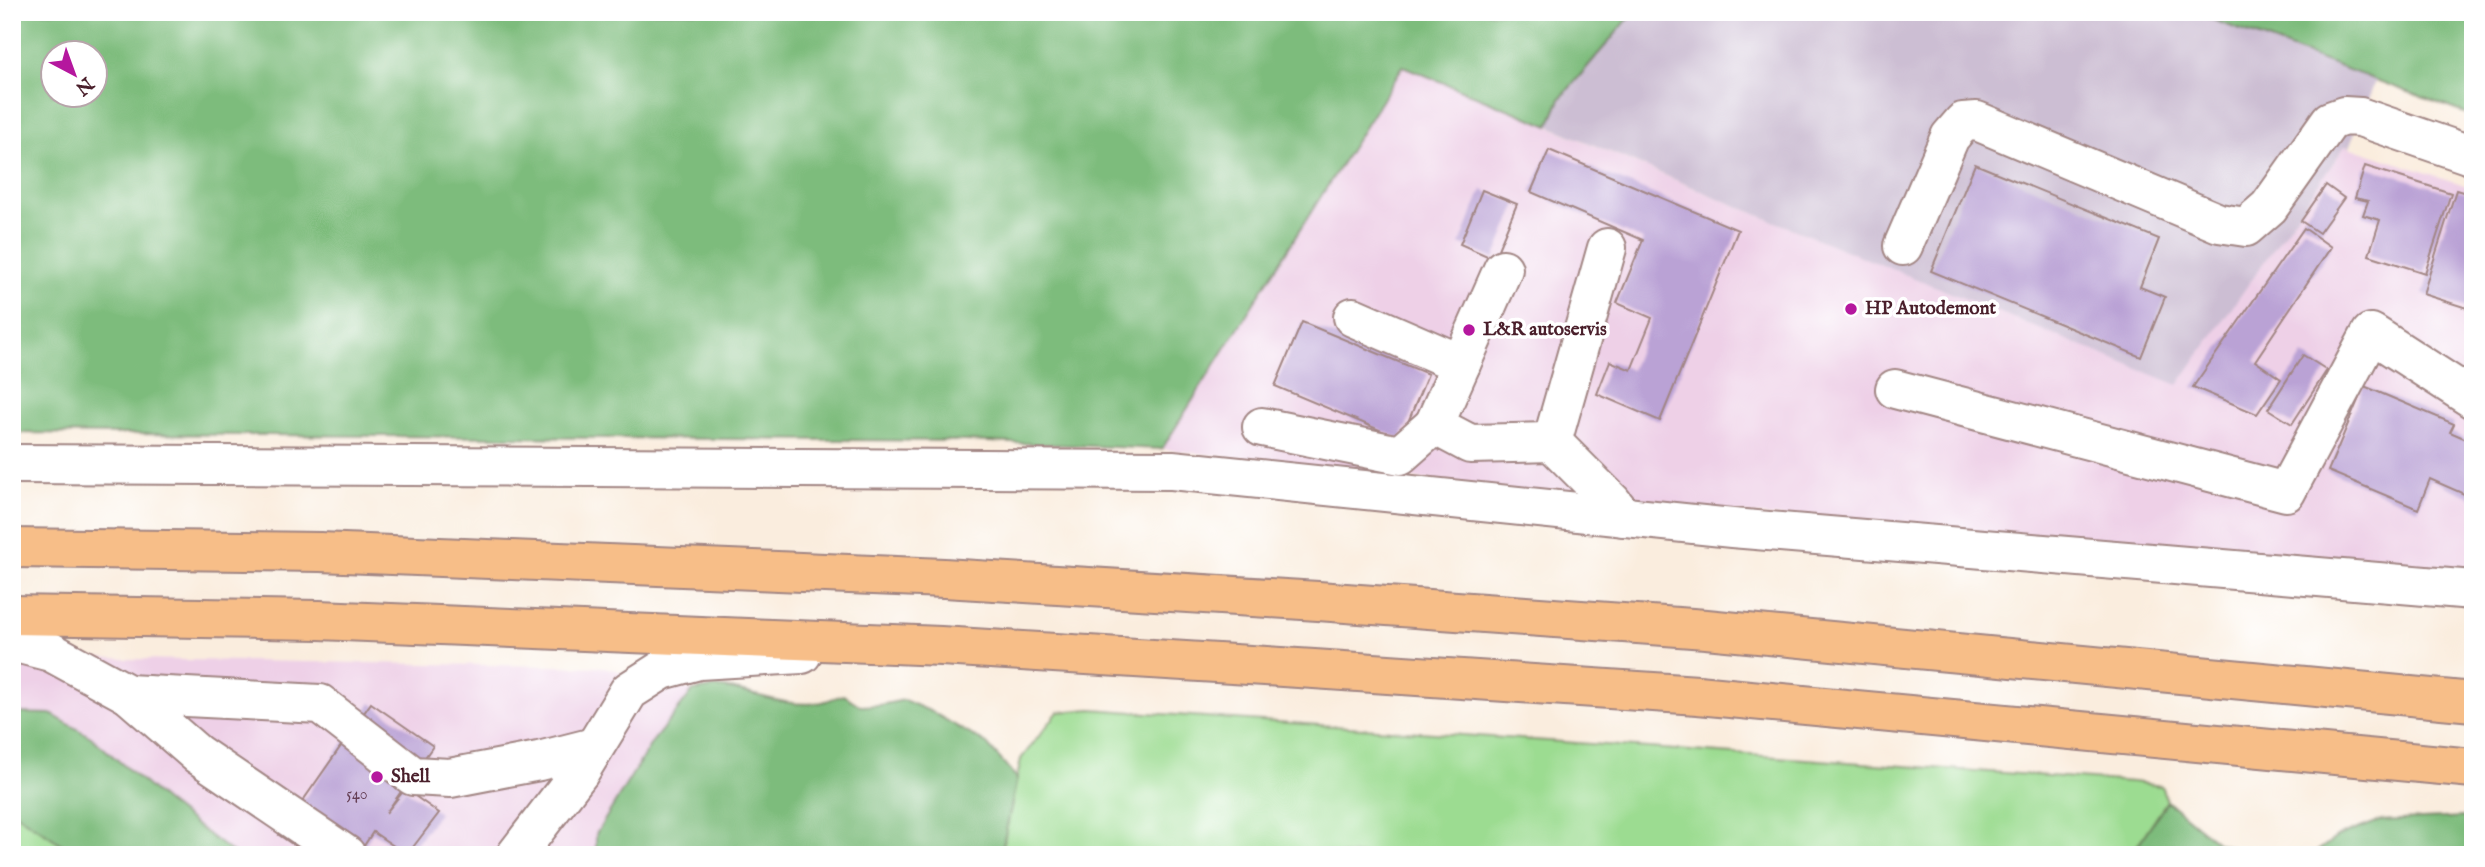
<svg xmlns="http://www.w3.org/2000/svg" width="2485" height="867" font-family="'IM FELL English',serif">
<rect width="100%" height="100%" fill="#fff"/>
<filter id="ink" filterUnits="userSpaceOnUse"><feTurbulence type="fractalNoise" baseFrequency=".0143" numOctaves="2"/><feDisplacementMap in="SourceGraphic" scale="14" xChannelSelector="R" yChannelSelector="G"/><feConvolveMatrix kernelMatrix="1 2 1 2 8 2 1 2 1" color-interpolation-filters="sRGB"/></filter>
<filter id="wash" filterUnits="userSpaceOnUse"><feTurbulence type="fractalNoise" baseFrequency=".00686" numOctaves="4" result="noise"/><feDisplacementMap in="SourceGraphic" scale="28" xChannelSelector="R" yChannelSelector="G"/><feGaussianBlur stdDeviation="1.57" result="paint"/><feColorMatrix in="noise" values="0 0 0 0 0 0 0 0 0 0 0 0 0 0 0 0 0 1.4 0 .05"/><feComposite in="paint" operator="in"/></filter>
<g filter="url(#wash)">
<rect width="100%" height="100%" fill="#faedde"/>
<!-- built -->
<g fill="#eed0e7">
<path d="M1403 65 1751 212 2178 384 2345 146 2473 188V576L1629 504 1162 449Z"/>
<path d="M12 652 126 659 604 667 693 691 652 742 596 833V855H235L167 802 91 737 51 714 12 713Z"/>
</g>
<!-- industrial -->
<path fill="#ccbed3" d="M1634 12H2192L2376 80 2349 147 2345 146 2178 385 1751 212 1549 126 1560 99Z"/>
<!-- green -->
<g fill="#9cdc91" stroke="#737e5e" stroke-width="2">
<path d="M1091 709 2133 782 2161 786 2167 801 2131 855H1001L1021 759 1058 712Z"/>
<path d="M12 811 78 855H12Z"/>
</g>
<!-- forest -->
<g fill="#7dbc7b" stroke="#646e53" stroke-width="2" fill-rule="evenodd">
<path d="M12 12H1634L1560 99 1549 126 1403 66 1162 449 965 441 12 433ZM94 52V94H52V52Z"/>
<path d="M2192 12H2473V116Z"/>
<path d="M717 687C749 690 785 708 817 703 826 702 835 697 844 695L861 706 880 705 904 700 932 712 987 744 1017 778 1001 855H596V834L652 742 693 691Z"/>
<path d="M12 713 51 714 91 737 166 802 235 855H78L12 811Z"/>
<path d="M2167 801 2218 843 2253 855H2131Z"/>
<path d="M2466 817 2473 819V855H2312L2337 837 2379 821Z"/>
</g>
<g id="blocks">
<!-- building -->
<g fill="#baa2d5">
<path d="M1549 150 1738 230 1660 421 1597 394 1610 361 1631 370 1652 318 1617 303 1643 240 1531 192Z"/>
<path d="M1975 164 2159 239 2140 287 2165 297 2141 357 1931 271Z"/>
<path d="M2365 166 2451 193 2425 273 2369 255 2380 220 2363 215 2368 201 2355 198Z"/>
<path d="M2326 185 2344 198 2319 233 2301 221Z"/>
<path d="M1482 190 1517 204 1494 259 1460 244Z"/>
<path d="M2456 190 2473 195V310L2423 294Z"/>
<path d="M2304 228 2331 247 2255 361 2281 379 2257 414 2193 387Z"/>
<path d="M1302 322 1428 374 1401 439 1275 386Z"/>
<path d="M2303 355 2327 370 2292 424 2268 409Z"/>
<path d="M2364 386 2454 424 2450 432 2473 442V498L2430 479 2418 509 2328 471Z"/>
<path d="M371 703 433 746 386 813 405 789 439 813 407 855 373 832 358 855H308L279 835Z"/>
</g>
</g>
</g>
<g filter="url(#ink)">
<use href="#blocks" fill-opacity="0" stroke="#a28684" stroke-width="2"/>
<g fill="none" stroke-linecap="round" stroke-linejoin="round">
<!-- minor casing -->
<g stroke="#a28684" stroke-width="42">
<g id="minor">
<path d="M1903 246 1950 137 1963 122 1977 121 2219 223 2246 227 2269 207 2330 121 2344 116 2360 117 2473 156"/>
<path d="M1503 269 1434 425 1470 444 1552 442 1612 502 1624 517"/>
<path d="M1353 317 1461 364"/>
<path d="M1895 389 2286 492 2371 333 2473 399"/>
<path d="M1262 427 1400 455 1434 425"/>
<path d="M1552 442 1607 248"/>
<path d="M12 464 1172 470 1732 528 2473 590"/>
<path d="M12 642 51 652 128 694 197 754 346 855"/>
<path d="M128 694 320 704 413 776 450 778 539 761 594 747"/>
<path d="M516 855 579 773 629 691 662 670 699 660 802 654"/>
</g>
</g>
<!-- highway casing -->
<g stroke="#a28684" stroke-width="42">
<g id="highway">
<path d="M12 548 320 552 944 578 1318 601 1706 629 2473 702"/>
<path d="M12 615 319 620 941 646 1314 669 1698 695 2473 768"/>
</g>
</g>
<!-- minor -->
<use href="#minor" stroke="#fff" stroke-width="38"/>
<!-- highway -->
<use href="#highway" stroke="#f7be88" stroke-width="38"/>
</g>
</g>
<!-- markers -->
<g fill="#b5179e" stroke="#fff" stroke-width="2.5">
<circle cx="1851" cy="309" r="7"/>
<circle cx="1469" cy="330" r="7"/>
<circle cx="377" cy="777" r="7"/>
</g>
<g text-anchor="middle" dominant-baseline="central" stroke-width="7" stroke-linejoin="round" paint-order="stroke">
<!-- number labels -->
<g font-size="16" fill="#664056">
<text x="357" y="795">540</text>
</g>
<!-- poi labels -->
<g font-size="19" font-weight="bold" fill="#4a1f2b" stroke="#fff" text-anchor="start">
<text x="1865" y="309">HP Autodemont</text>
<text x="1483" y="330">L&amp;R autoservis</text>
<text x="391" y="777">Shell</text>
</g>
</g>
<!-- margin -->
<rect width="2485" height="867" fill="none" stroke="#fff" stroke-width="42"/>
<!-- north arrow -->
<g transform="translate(74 74) rotate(139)"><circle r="33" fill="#ffffff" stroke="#b7a5aa" stroke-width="2"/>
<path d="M0-5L12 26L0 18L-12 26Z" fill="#b5179e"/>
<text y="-10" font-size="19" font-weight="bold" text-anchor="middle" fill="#4a1f2b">N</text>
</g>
</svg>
